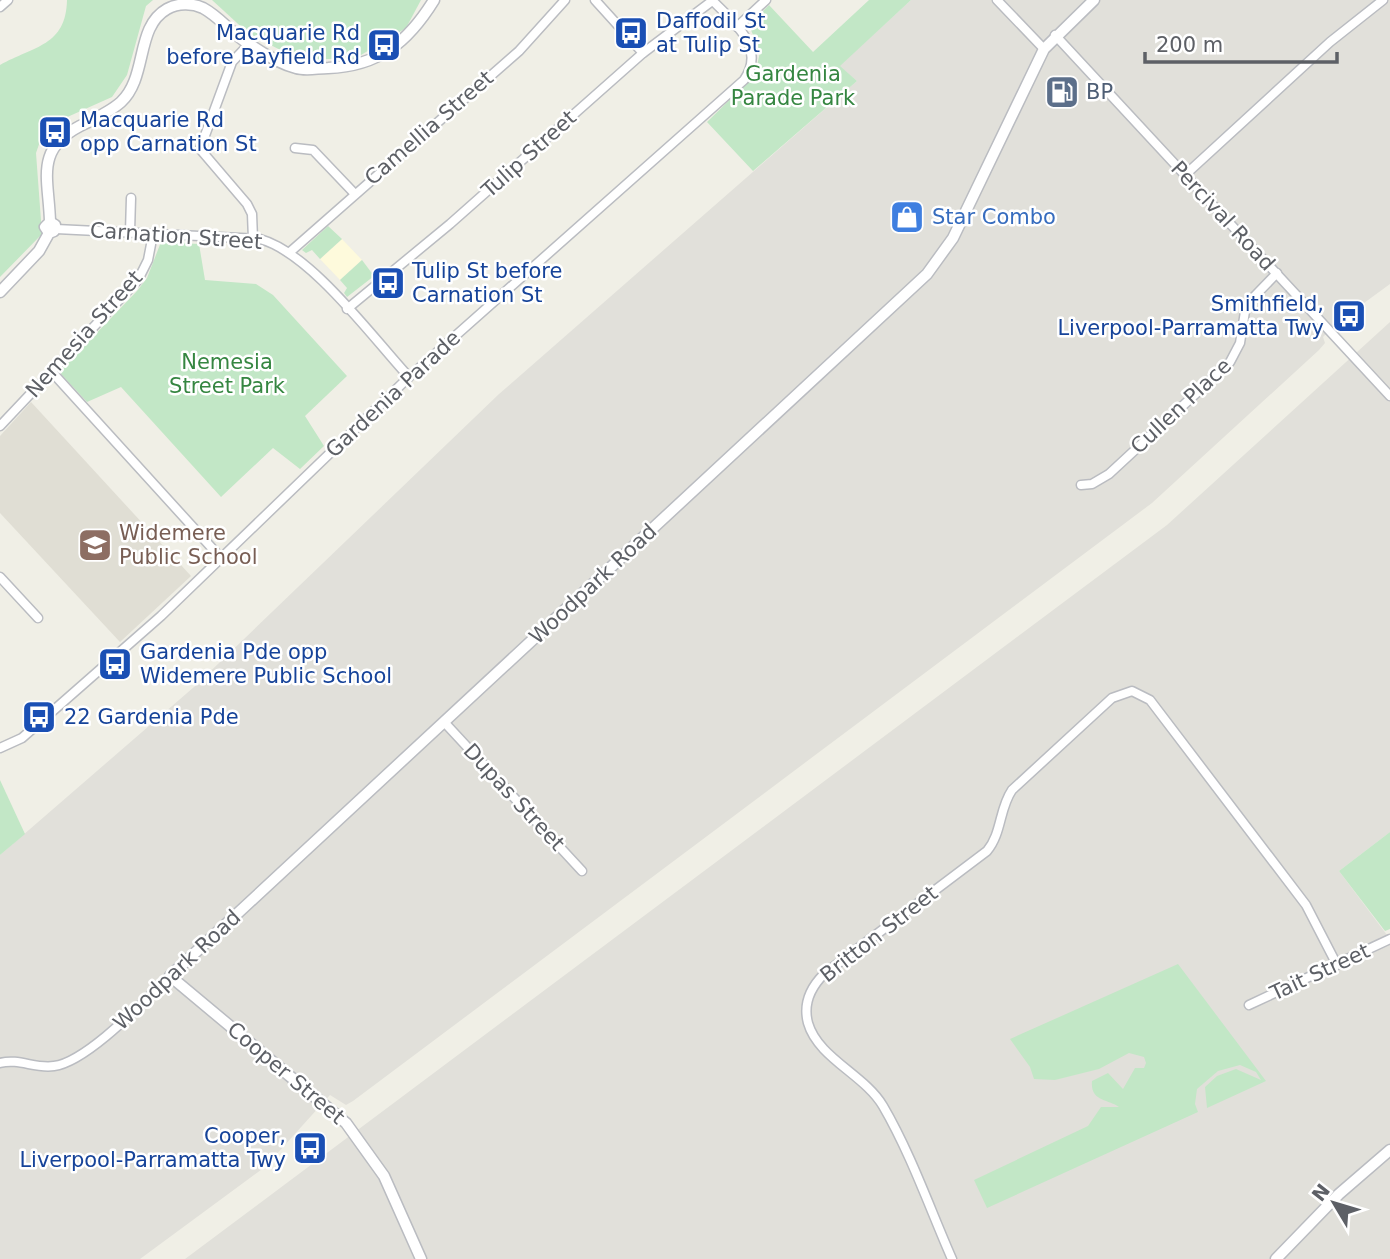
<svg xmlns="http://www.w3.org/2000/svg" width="1390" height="1259" font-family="'DejaVu Sans',sans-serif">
<rect width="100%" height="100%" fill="#f0efe6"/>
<!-- commercial -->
<path fill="#fefadc" d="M342 239 362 260 340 280 320 259Z"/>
<!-- industrial -->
<g fill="#e1e0da">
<path d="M911 0H1390V284L1364 303 1361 301 1340 320 1323 337 1325 343 1319 350 1152 503 353 1101 346 1105 330 1095 265 1167 140 1259H0V855L194 687 499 394 857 81 839 66Z"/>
<path d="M1390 322V832L1339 871 1390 939V1259H185L1167 525Z"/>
</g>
<!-- education -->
<path fill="#e0ded4" d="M31 402 191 576 120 642 0 513V436Z"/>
<!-- green -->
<g fill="#c2e7c6">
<path d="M67 0H153L146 6 127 75 112 97 45 127 36 153 42 234 0 277V65C34 46 66 46 67 0Z"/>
<path d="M212 0H421L406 28 356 58 300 60 249 34Z"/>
<path d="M869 0H911L840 66 857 81 753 171 707 122 755 75 760 52 749 25 769 5 813 52Z"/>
<path d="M328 226 342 239 320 259 312 250 306 253 302 250Z"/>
<path d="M161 242 199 244 205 280 256 284 273 295 347 376 305 416 324 446 300 469 273 448 221 497 121 387 87 402 61 374 62 369 137 291 147 278Z"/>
<path d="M362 260 374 276 347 297 344 293 347 288 340 280Z"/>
<path d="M0 780 25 834 0 855Z"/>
<path d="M1390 832V929L1385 931 1339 871Z"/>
<path d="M1178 964 1266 1081 1207 1108 1205 1087 1217 1076 1236 1069 1261 1080 1256 1072 1240 1065 1218 1071 1197 1089 1195 1104 1198 1112 987 1208 974 1180 1088 1126 1101 1107H1119C1109 1099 1090 1102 1092 1081L1108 1073 1123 1089 1135 1068H1144L1146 1063 1144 1057 1129 1053 1099 1069 1055 1080 1034 1079 1030 1067 1010 1039Z"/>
</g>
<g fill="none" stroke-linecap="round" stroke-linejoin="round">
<!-- minor casing -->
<g stroke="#babcc1" stroke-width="11">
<g id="minor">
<path d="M595 0 643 53"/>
<path d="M997 0 1044 49"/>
<path d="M0 7 8 0"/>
<path d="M737 27 766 0"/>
<path d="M1055 35 1390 396"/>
<path d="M249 44 232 62 200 149 247 204 252 214 253 239"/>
<path d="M295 148 313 150 354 193"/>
<path d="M1185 175 1330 42 1383 0"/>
<path d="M56 229 260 239C311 253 372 337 409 377"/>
<path d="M130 232 131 198"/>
<path d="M290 252 519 51 565 0"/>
<path d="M347 309 450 224 643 53 712 1"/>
<path d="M51 371 221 558"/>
<path d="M0 426 138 280 148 260 153 234"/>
<path d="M1081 485 1092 484 1109 474 1230 362 1240 343 1246 305 1277 273"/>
<path d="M0 577 38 618"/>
<path d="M445 723 582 871"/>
<path d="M0 748 22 738 161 616 409 377 744 80C767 47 733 22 712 0"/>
<path d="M1249 1005 1390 939"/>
<path d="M0 1063C19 1058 35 1069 54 1066 87 1062 145 1000 170 976"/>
<path d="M952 1259C930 1209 911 1154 883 1106 865 1075 818 1058 808 1023 803 1004 811 987 824 974L987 851C1002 833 999 809 1012 790L1112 698 1132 691 1150 700 1306 905 1337 965"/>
</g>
</g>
<!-- tertiary casing -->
<g stroke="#babcc1" stroke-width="13">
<g id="tertiary">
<path d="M49 233 45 227 50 222C49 179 34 150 80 126 94 119 110 112 121 102 148 77 135 27 167 9 178 3 192 3 203 8 220 17 232 34 249 44 262 53 281 64 296 68 306 71 318 68 328 68 379 66 408 42 434 0"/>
<path d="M0 292 39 251 49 233 54 231 55 225 50 222"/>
<path d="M421 1259 384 1176 346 1123 170 976 927 274 953 238 1044 49 1094 0"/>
<path d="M1276 1259 1339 1194 1390 1150"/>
</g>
</g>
<!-- minor -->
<use href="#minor" stroke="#fff" stroke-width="8"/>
<!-- tertiary -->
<use href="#tertiary" stroke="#fff" stroke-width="10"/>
</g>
<!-- icons -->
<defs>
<g id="bus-square" transform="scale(1.75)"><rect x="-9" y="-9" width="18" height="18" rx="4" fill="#1a4fb4" stroke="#fff"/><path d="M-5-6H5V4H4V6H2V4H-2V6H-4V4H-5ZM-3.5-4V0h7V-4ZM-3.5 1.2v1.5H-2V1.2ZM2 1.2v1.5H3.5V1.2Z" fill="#fff"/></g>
<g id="fuel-square" transform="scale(1.75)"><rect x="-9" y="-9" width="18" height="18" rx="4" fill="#5c6f8a" stroke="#fff"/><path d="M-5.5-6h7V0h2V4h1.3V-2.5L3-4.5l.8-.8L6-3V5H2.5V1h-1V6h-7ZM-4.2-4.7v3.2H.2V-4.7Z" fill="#fff"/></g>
<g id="shop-square" transform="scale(1.75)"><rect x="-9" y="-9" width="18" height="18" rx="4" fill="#3f7fe0" stroke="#fff"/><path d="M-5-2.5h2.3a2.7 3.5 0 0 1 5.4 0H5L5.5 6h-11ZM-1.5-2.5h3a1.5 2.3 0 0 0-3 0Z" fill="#fff"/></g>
<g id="school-square" transform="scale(1.75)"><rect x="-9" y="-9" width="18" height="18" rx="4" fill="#8d6e63" stroke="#fff"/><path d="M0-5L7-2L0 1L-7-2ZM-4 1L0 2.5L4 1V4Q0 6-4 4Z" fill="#fff"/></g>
</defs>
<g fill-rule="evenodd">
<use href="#bus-square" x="631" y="33"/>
<use href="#bus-square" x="384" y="45"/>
<use href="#fuel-square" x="1062" y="92"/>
<use href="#bus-square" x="55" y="132"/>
<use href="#shop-square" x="907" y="217"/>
<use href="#bus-square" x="388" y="283"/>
<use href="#bus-square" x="1349" y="316"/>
<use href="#school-square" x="95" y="545"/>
<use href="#bus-square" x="115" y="664"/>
<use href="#bus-square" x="39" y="717"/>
<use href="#bus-square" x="310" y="1148"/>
</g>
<g text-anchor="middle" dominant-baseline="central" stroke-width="5" stroke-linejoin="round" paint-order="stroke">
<!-- transit labels -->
<g font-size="21" fill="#164399" stroke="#fff" text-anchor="start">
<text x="656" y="21">Daffodil St<tspan x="656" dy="24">at Tulip St</tspan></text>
<text x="360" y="33" text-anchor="end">Macquarie Rd<tspan x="360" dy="24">before Bayfield Rd</tspan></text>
<text x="80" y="120">Macquarie Rd<tspan x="80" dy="24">opp Carnation St</tspan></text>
<text x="412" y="271">Tulip St before<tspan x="412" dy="24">Carnation St</tspan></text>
<text x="1324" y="304" text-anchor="end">Smithfield,<tspan x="1324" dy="24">Liverpool-Parramatta Twy</tspan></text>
<text x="140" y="652">Gardenia Pde opp<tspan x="140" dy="24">Widemere Public School</tspan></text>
<text x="64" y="717">22 Gardenia Pde</text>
<text x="286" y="1136" text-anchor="end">Cooper,<tspan x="286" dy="24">Liverpool-Parramatta Twy</tspan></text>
</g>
<!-- park labels -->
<g font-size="21" fill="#358641" stroke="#fff">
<text x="793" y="74">Gardenia<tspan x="793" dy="24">Parade Park</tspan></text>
<text x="227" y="362">Nemesia<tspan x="227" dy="24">Street Park</tspan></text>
</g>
<!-- service labels -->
<g font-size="21" fill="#4e5e75" stroke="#fff" text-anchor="start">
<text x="1086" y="92">BP</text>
</g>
<!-- street labels -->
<g font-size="21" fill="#5d6066" stroke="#fff">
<text transform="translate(429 128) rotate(-41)">Camellia Street</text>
<text transform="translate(529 154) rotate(-42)">Tulip Street</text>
<text transform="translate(1223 216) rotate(47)">Percival Road</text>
<text transform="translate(176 236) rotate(4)">Carnation Street</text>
<text transform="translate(84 334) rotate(-48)">Nemesia Street</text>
<text transform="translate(393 394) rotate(-43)">Gardenia Parade</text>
<text transform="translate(1181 406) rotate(-43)">Cullen Place</text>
<text transform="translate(593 584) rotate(-43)">Woodpark Road</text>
<text transform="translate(514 797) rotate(47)">Dupas Street</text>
<text transform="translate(879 934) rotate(-38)">Britton Street</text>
<text transform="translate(177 970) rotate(-43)">Woodpark Road</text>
<text transform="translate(1320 972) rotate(-25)">Tait Street</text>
<text transform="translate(286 1073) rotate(40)">Cooper Street</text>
</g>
<!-- shop labels -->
<g font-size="21" fill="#366cbe" stroke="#fff" text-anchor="start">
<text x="932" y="217">Star Combo</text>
</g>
<!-- education labels -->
<g font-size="21" fill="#785e54" stroke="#fff" text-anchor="start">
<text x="119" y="533">Widemere<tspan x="119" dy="24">Public School</tspan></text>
</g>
</g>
<!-- north arrow -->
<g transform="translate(1334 1203) rotate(308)" stroke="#ffffff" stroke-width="5" paint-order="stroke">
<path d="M0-5L12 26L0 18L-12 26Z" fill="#5d6066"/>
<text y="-10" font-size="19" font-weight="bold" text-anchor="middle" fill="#5d6066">N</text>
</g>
<!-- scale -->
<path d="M1145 52v10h192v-10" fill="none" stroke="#5d6066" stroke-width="3.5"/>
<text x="1156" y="52" font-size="21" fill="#5d6066" stroke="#ffffff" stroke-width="5" paint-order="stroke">200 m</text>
</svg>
